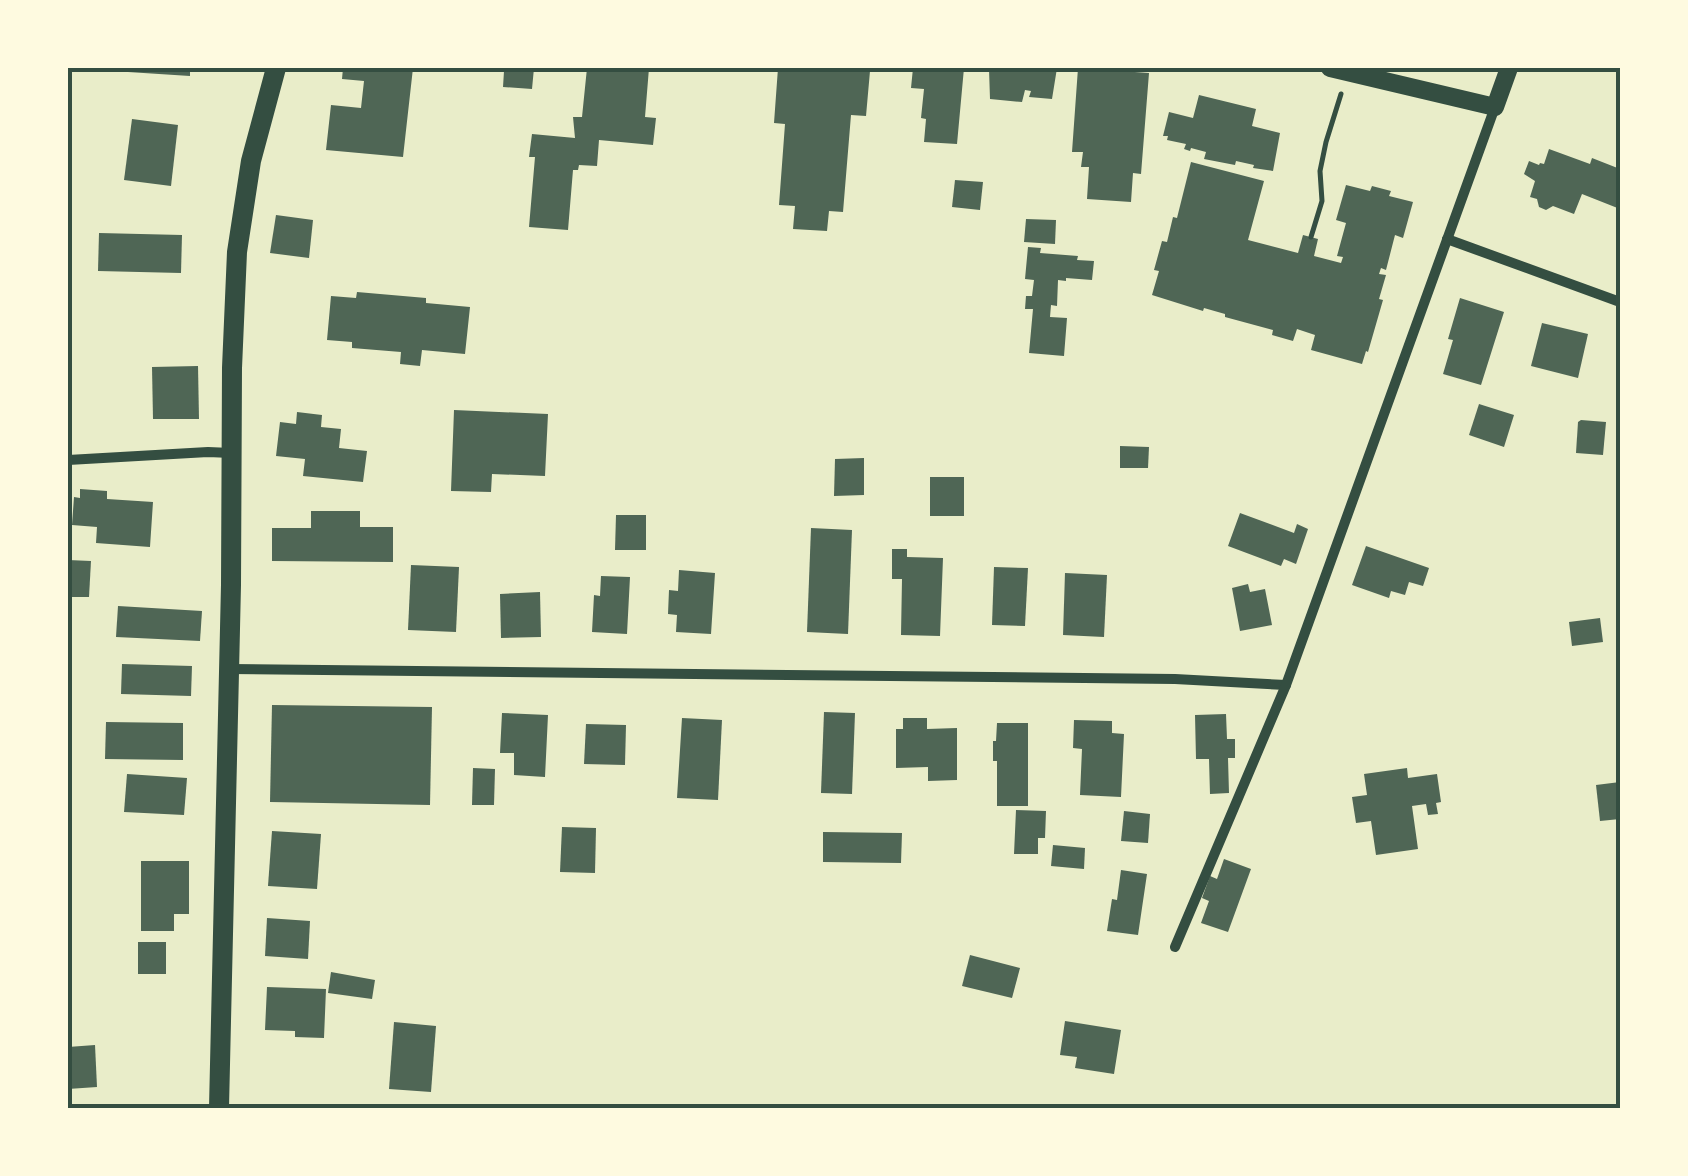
<svg xmlns="http://www.w3.org/2000/svg" width="1688" height="1176" font-family="'DM Sans',sans-serif">
<rect width="100%" height="100%" fill="#e9edc9"/>
<!-- building -->
<g fill="#4f6655">
<path d="M128 68H190V76L128 72Z"/>
<path d="M343 68H413L403 157 326 150 331 105 361 108 364 81 342 79Z"/>
<path d="M511 68H534L532 89 503 87 504 71 510 72Z"/>
<path d="M587 68H649L645 117 656 118 653 145 599 140 597 166 579 165 578 170H573L568 230 529 227 535 157H529L532 134 575 138 573 117H582Z"/>
<path d="M778 68H847L846 70 870 71 866 116 851 115 843 212 829 211 827 231 793 229 795 206 779 205 785 124 774 123Z"/>
<path d="M913 68H964L957 144 924 142 926 119 921 118 924 89 911 88Z"/>
<path d="M1006 68H1057L1052 99 1029 97 1031 91 1025 90 1022 102 990 99 989 69 1006 70Z"/>
<path d="M1078 68 1149 73 1141 174 1133 173 1131 202 1087 199 1089 167H1081L1083 152H1072Z"/>
<path d="M1199 95 1256 109 1252 126 1280 133 1273 171 1253 168 1254 165 1236 161 1235 165 1204 159 1206 152 1191 148 1190 151 1184 149 1186 144 1167 140 1168 136H1163L1169 112 1193 118Z"/>
<path d="M132 119 178 125 171 186 124 180Z"/>
<path d="M1549 149 1590 164 1592 158 1620 169V209L1582 194 1574 214 1553 206 1546 210 1539 207 1537 199 1530 197 1535 181 1524 174 1529 161 1539 165 1540 163 1544 164Z"/>
<path d="M1191 162 1264 181 1248 240 1298 253 1303 235 1318 239 1314 256 1341 263 1343 257 1337 256 1346 223 1336 220 1346 185 1370 191 1372 186 1391 191 1389 196 1413 202 1403 238 1395 235 1386 270 1381 268 1379 274 1386 275 1379 299 1383 300 1368 352 1366 351 1362 364 1311 350 1315 335 1297 329 1293 341 1272 335 1273 330 1225 317V314L1204 308 1203 311 1152 295 1159 271 1154 270 1162 241 1167 242 1173 217 1177 218Z"/>
<path d="M955 180 983 182 980 210 952 207Z"/>
<path d="M276 215 313 220 309 258 270 253Z"/>
<path d="M1026 219 1056 220 1055 244 1024 242Z"/>
<path d="M99 233 182 235 181 273 98 271Z"/>
<path d="M1028 247 1041 248 1040 253 1078 256 1077 260 1094 261 1092 280 1066 278V281L1058 280 1057 306 1051 305 1050 317 1067 318 1064 356 1029 353 1033 309H1025L1026 296H1032L1034 280 1025 279Z"/>
<path d="M357 292 426 298V303L470 307 465 354 422 350 420 366 400 364 401 352 352 348V342L327 340 331 296 356 298Z"/>
<path d="M1460 298 1504 312 1481 385 1443 374 1453 340 1448 339Z"/>
<path d="M1542 323 1588 334 1578 378 1531 366Z"/>
<path d="M198 366 199 419H153L152 367Z"/>
<path d="M1479 404 1514 415 1504 447 1469 435Z"/>
<path d="M454 410 548 414 545 476 492 474 491 492 451 491Z"/>
<path d="M297 412 322 415 321 427 341 429 339 448 367 451 363 482 303 476 305 459 276 456 280 422 296 424Z"/>
<path d="M1581 420 1606 422 1603 455 1576 453 1578 422Z"/>
<path d="M1120 446 1149 447 1148 468H1120Z"/>
<path d="M864 458V495L834 496 835 459Z"/>
<rect x="930" y="477" width="34" height="39"/>
<path d="M80 489 107 491V499L153 502 150 547 96 543 97 527 72 525 74 497 80 498Z"/>
<path d="M311 511H360V527H393V562L272 561V528H311Z"/>
<path d="M1240 513 1294 533 1297 524 1308 529 1296 564 1284 559 1281 566 1228 546Z"/>
<path d="M616 515H646V550H615Z"/>
<path d="M811 528 852 530 848 634 807 632Z"/>
<path d="M1366 546 1429 568 1423 586 1409 582 1405 595 1391 591 1389 598 1352 585Z"/>
<path d="M892 549H907V557L943 558 940 636 901 635 902 579H892Z"/>
<path d="M68 560 91 561 89 597H68Z"/>
<path d="M411 565 459 567 456 632 408 630Z"/>
<path d="M994 567 1028 568 1025 626 992 625Z"/>
<path d="M679 570 715 573 711 634 676 632 677 615 668 614 669 590 678 591Z"/>
<path d="M1065 573 1107 575 1104 637 1063 635Z"/>
<path d="M601 576 630 577 627 634 592 632 594 595 600 596Z"/>
<path d="M1248 584 1250 592 1265 589 1272 625 1240 631 1232 588Z"/>
<path d="M540 592 541 637 501 638 500 594Z"/>
<path d="M118 606 202 611 200 641 116 637Z"/>
<path d="M1600 618 1603 642 1572 646 1569 622Z"/>
<path d="M122 664 192 666 191 696 121 694Z"/>
<path d="M272 705 432 707 430 805 270 802Z"/>
<path d="M824 712 855 713 852 794 821 793Z"/>
<path d="M502 713 548 715 545 777 514 775V753H500Z"/>
<path d="M1226 714 1227 739H1235V758H1228L1229 793 1210 794 1209 759H1196L1195 715Z"/>
<path d="M682 718 722 720 718 800 677 798Z"/>
<path d="M903 718H927V729L957 728V780L928 781V767L896 768V729H903Z"/>
<path d="M1074 720 1112 721V733L1124 734 1121 797 1080 795 1082 749 1073 748Z"/>
<path d="M106 722 183 723V760L105 759Z"/>
<path d="M997 723H1028V806H997V761H993V741H996Z"/>
<path d="M586 724 626 725 625 765 584 764Z"/>
<path d="M473 768 495 769 494 805H472Z"/>
<path d="M1407 768 1408 778 1437 774 1441 802 1436 803 1438 814 1428 815 1426 804 1412 806 1418 849 1376 855 1371 821 1356 823 1352 797 1367 795 1364 774Z"/>
<path d="M127 774 187 778 184 815 124 812Z"/>
<path d="M1620 782V819L1600 821 1596 785Z"/>
<path d="M1016 810 1046 811 1045 838H1038V854H1014Z"/>
<path d="M1124 811 1150 814 1148 843 1121 841Z"/>
<path d="M562 827 596 828 595 873 560 872Z"/>
<path d="M272 831 321 834 317 889 268 886Z"/>
<path d="M823 832 902 833 901 863 823 862Z"/>
<path d="M1053 845 1085 848 1084 869 1051 866Z"/>
<path d="M1224 859 1251 869 1228 932 1201 923 1209 901 1202 898 1210 876 1217 879Z"/>
<path d="M141 861H189V914H174V931H141Z"/>
<path d="M1121 870 1147 874 1138 935 1107 931 1112 899 1117 900Z"/>
<path d="M267 918 310 921 308 959 265 956Z"/>
<rect x="138" y="942" width="28" height="32"/>
<path d="M970 955 1020 968 1012 998 962 986Z"/>
<path d="M331 972 375 980 372 999 328 993Z"/>
<path d="M267 987 326 989 324 1038 295 1037V1031L265 1030Z"/>
<path d="M1065 1021 1121 1030 1114 1074 1075 1068 1077 1057 1060 1055Z"/>
<path d="M394 1022 436 1026 431 1092 389 1089Z"/>
<path d="M95 1045 97 1087 68 1089V1047Z"/>
</g>
<g fill="none" stroke-linecap="round" stroke-linejoin="round">
<!-- path -->
<path stroke="#344e41" stroke-width="5" d="M1311 237 1322 201 1320 171 1326 142 1341 94"/>
<!-- minor -->
<g stroke="#344e41" stroke-width="10">
<path d="M1447 239 1620 302"/>
<path d="M68 460 208 452 231 453"/>
<path d="M229 669 1175 679 1286 685"/>
<path d="M1175 947 1286 685 1495 107"/>
</g>
<!-- tertiary -->
<path stroke="#344e41" stroke-width="18" d="M1330 68 1495 107 1509 68"/>
<!-- secondary -->
<path stroke="#344e41" stroke-width="20" d="M219 1108 231 585 232 368 237 252 251 161 276 68"/>
</g>
<!-- border -->
<rect width="1688" height="1176" fill="none" stroke="#fefae0" stroke-width="140"/>
<rect x="70" y="70" width="1548" height="1036" fill="none" stroke="#344e41" stroke-width="4"/>
</svg>
